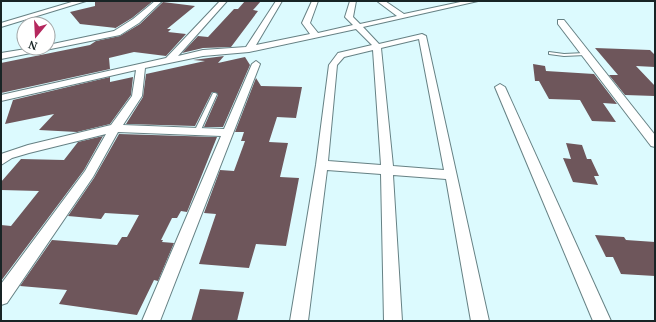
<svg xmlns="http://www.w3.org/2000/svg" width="656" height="322" font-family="'Noto Serif',serif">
<rect width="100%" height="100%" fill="#dcfafe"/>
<!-- building -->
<g fill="#6e565b">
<path d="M95 1H153L132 18 114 29 116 28 80 24 70 12 95 6Z"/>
<path d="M245 1H261L253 10 258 11 231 47 203 48 182 53 198 36 208 37 234 9H238Z"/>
<path d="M163 2 195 6 167 29H171L168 32 186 34 166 56 134 52 109 58 110 69 1 93V63L90 45 96 41 120 36 140 24Z"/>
<path d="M595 48 650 50 655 55V67L636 66 655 86V96L625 95 609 75H618Z"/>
<path d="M224 56 218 63 245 57 250 65 223 127H204L218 95 215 92H212L195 126 126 124 143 97 146 74 205 61 193 60Z"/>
<path d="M533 64 545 66 546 71 594 74 617 104 603 103 616 122 592 121 580 100 549 99 539 81H535Z"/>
<path d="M110 77V82L133 77 131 95 110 124 77 132 39 130 54 114 5 124 13 100Z"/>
<path d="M256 78 261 86 302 87 296 118 277 117 269 142 288 143 280 177 299 178 286 246 256 244 249 268 199 264 216 214 204 213 220 170 234 171 245 141H241L244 132H235Z"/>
<path d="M119 134 217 137 187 212 181 211 177 218H172L161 240H163L162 242 174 243 158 281 154 280 137 315 59 304 67 290 20 286 52 240 117 245 122 237H127L139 215 105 213 101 219 68 216 94 178Z"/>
<path d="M103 136 84 170 1 281V225L11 226 39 191 1 190V182L21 159 64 160 78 142Z"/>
<path d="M566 143 582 145 587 159H591L599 176H594L598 185 573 182 563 158 571 159Z"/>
<path d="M595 235 624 237 626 240 655 242V276L621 274 613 257H606Z"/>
<path d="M200 289 244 292 237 321H191Z"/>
</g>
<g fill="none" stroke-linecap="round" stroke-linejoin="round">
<!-- lane casing -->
<g stroke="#668184" stroke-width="2">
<g id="lane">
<path d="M549 52 564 54 585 53 587 54 585 55 564 56 549 54Z"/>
<path d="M213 93H215L217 94 200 132 199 133H195L194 132Z"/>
</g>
</g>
<!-- street casing -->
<g stroke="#668184" stroke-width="2">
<g id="street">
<path d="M75 1H86L1 27V23Z"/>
<path d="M155 1H162L139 23 120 35 1 59V53L32 48H48V45L114 31 133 19Z"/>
<path d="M220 1H227L178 56 203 50 246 47 276 1H282L256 45 310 34 302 23 312 1H318L310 23 318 33 353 25 345 17 350 1H356L353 17 360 24 397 16 377 1H385L404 14 465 1H478L363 27 379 44 422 34 426 36 489 321H471L446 179 393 175 402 321H384L381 174 327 170 308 321H290L316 165 329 65 338 53 372 45 356 29 249 52 203 56 145 68 142 96 123 125 224 129 252 64 256 61 260 64 160 321H142L221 136 118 132 93 177 7 303 1 305V284L85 171 106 134 29 153 12 158 1 165V154L28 145 111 125 132 96 136 70 1 101V95L166 58ZM419 39 444 170 393 166 381 48ZM373 50 381 165 328 161 337 65 344 57Z"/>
<path d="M558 20H564L655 135V147L651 146 558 24Z"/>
<path d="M500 84 505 87 611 321H593L495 87Z"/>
</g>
</g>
<!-- lane -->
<use href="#lane" fill="#fff" fill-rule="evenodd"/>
<!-- street -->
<use href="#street" fill="#fff" fill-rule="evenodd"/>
</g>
<!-- border -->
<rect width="656" height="322" fill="none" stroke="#182425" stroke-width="4"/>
<!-- north arrow -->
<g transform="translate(36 36) rotate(198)"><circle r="19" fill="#ffffff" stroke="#a3a7a8"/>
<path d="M0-3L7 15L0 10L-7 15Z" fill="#b5285e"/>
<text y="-6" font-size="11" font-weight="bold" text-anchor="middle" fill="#182425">N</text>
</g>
</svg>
